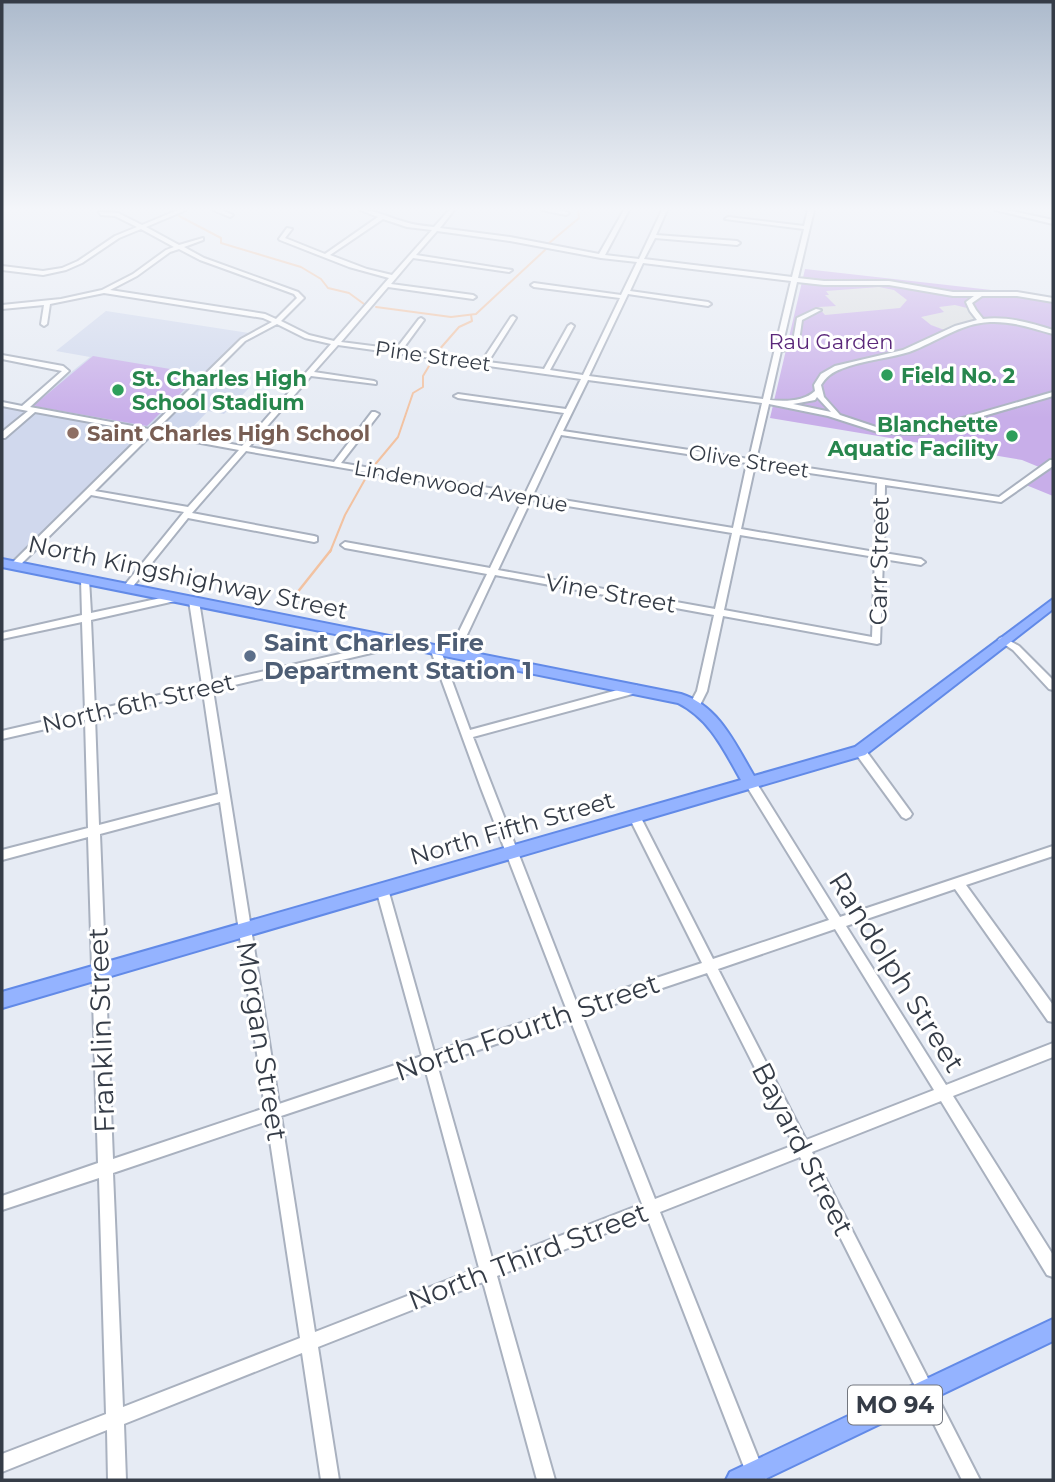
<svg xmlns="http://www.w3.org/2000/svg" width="1055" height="1482" font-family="Montserrat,sans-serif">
<rect width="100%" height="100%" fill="#e6ebf4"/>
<!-- education -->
<path fill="#d0d8ed" d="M106 311 249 333 238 340 199 379 249 388 224 414 208 411 184 436 148 429 17 559H2V407L23 411 90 357 56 351Z"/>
<!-- green -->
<g fill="#c8aee9">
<path d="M805 269 1053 297V496L1026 485 1045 465 1039 467 1022 460 770 418Z"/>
<path d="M93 356 200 374 147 426 33 406Z"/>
</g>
<!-- parking -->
<g fill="#dcdee1">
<path d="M879 287 894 290 907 300 900 308 825 315 818 307 836 306 825 295H829L826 291Z"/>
<path d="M955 305 971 309 982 321 947 331 931 325 921 317 944 312 939 307Z"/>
</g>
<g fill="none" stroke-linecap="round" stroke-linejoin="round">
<!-- stream-far1 -->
<g stroke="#f2c2a1" stroke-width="2">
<path d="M179 216 221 238V243L301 267 321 279 328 288 349 293 364 304"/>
<path d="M548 244 579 218 578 210"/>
<path d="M376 307 451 317 476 314 545 250"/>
<path d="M438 351 459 327 472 321 471 315"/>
<path d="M373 467 398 437 413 393 423 387V376L432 361"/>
<path d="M330 552 345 515 368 474"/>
</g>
<!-- stream -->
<path stroke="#f2c2a1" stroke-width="2.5" d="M285 608 331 550"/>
<!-- minor casing -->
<g stroke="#a9b1bf" stroke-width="4">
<g id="minor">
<path d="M178 210H186L146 227 179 245 203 238V240L184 247 204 258 298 292 304 298 281 321 309 335 334 341 389 278 349 267 280 240 279 239 287 228 292 229 285 238 325 254 378 217 360 210C377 210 389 218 405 222 414 225 424 226 434 227L449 210H454L440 228 510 237 599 254 624 210H629L605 255 639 259 662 210H667L656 235 737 241 740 243 737 245 655 238 644 259 792 277 804 229 725 219 728 217 804 226 808 210H814L798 278 824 281H889L953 292H1017L1053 298V302L1017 296H982L972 303 976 310 983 319C1007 316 1031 323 1053 330V334C1032 328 1012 321 990 322 960 323 937 342 909 352 887 359 863 360 841 369 832 372 826 377 821 385L824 397 840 415 882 429 921 430 1053 392V396L921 434 881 433 828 416 769 404 756 460 999 497 1050 460H1053V466L1001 502 885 485 884 553 921 559 925 562 921 565 883 559 880 643 877 644 723 616 707 691 699 707 695 708 690 704 697 691 714 615 495 575 458 654 453 657 448 654 487 574 345 548 341 545 345 542 490 568 523 499 246 451 192 513 314 536 317 537V541L314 542 188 518 130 590H124L122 588 124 586 184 512 91 495 18 567H12V563L145 432 35 412 5 438H2V432L28 411 2 406V402L22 406 62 371 2 359V355L63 366 69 371 30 407 149 429 241 339 272 322 263 318 104 293 50 304 47 324 44 326 41 324 44 305 2 309V305L61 299 102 290 133 274 166 250 174 247 141 229 119 238 82 263 66 270 43 275 2 270V266L43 271 62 268 78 261 115 236 137 227 115 216 101 215 99 212 118 213 142 225ZM383 219 407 227 432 230 392 275 367 269 330 255ZM437 231 510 241 601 258 637 262 621 295 534 283 531 285 534 287 620 298 583 375 550 370 574 326 571 324 568 326 544 369 488 362 516 318 513 316 511 317 482 361 402 350 424 320 421 318 419 319 396 349 341 342 388 287 473 299 476 297 473 295 391 284 413 258 509 272 512 270 416 255ZM179 249 200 260 294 294 297 298 276 319 265 314 110 290 137 276 170 252ZM643 263 791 281 763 399 589 376 628 294 708 306 711 304 708 302 630 291ZM797 282 824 285H889L953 296H974L966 302 970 311 977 320 955 326 903 350 835 366 821 374 814 385 815 391C805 401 785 402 770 400L781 351 792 349 799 341 802 320 821 310 816 309 797 318 793 341 788 346 782 347ZM277 324 305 338 331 344 242 446 156 430 245 341ZM338 345 581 379 566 409 458 394 454 396 458 398 564 413 525 494 341 463 379 414 375 412H372L334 462 249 447 311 376 376 384V382L374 381 314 372ZM588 380 762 403 749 459 563 431ZM817 397 831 412 793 404 815 400ZM152 434 239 450 188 507 95 491ZM561 435 747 463 733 528 533 495ZM755 465 877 483 875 552 741 529ZM531 500 732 533 715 609 498 570ZM740 535 875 557 872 637 724 610Z"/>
<path d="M213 210H222L233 215 230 217Z"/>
<path d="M542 210H559L569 213 566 215Z"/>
<path d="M995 210H1007L1053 220V224Z"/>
<path d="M85 576 89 579 91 613 175 595 180 598 175 601 91 620 95 710 202 685 189 601 194 598 199 601 212 683 397 641 402 644 397 647 213 690 279 1104 422 1056 376 889 378 885 382 884 386 885 388 889 434 1052 566 1008 481 788 431 651 433 649 436 648 441 651 470 730 636 685 641 689 636 693 473 737 577 1004 702 963 629 817 631 814 635 812 639 814 713 959 829 920 746 785 745 782 746 779H754L840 917 1053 846V856L966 885 1053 1005V1022L1048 1021 955 889 846 926 946 1085 1053 1043V1057L953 1096 1053 1255V1277L1047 1275 941 1101 812 1152 980 1480H962L800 1157 660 1212 767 1480H749L647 1217 497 1276 555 1480H537L483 1282 318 1347 339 1480H321L302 1353 124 1424 126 1480H108L107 1430 2 1472V1454L106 1414 99 1178 2 1210V1196L98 1163 88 837 2 860V850L88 828 85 720 2 739V731L85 712 82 622 2 639V633L82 615 81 579ZM203 692 218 794 99 825 95 717ZM220 802 265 1108 113 1159 100 834ZM835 929 934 1090 806 1140 718 969ZM707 973 794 1145 655 1199 582 1015ZM570 1019 642 1204 493 1262 437 1064ZM425 1068 479 1268 315 1332 281 1116ZM267 1121 300 1338 123 1407 113 1173Z"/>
<path d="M1003 637 1019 646 1053 680V690L1049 689 1013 650 998 640 1000 638Z"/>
<path d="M860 747 864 748 910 811 912 814 910 817 906 819 902 817 856 754 855 751 856 748Z"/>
</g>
</g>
<!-- major casing -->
<g stroke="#628ae7" stroke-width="4">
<g id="major">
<path d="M2 559 681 694C719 706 735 744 754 776L855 747 1053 599V609L865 755 2 1008V992L741 780C724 750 710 719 678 703L2 567Z"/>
<path d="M1053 1319V1341L763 1480H726L730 1472Z"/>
</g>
</g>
<!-- minor -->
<use href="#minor" fill="#fff" fill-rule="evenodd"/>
<!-- major -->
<use href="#major" fill="#94b3ff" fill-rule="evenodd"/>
</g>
<!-- sky -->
<linearGradient id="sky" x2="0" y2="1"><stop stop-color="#acbacc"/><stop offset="0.5" stop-color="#f4f6fa"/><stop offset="1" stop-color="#f4f6fa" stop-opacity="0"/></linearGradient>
<rect width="1055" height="418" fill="url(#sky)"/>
<!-- markers -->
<g fill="#2e9e5b" stroke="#fff" stroke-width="2.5">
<circle cx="887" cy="375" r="7"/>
<circle cx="118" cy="390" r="7"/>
<circle cx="1012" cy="436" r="7"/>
</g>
<circle fill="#8d6e63" stroke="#fff" stroke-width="2.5" cx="73" cy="433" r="7"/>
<circle fill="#5c6f8a" stroke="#fff" stroke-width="2.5" cx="250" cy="656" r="7"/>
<g text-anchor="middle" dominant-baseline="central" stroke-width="6" stroke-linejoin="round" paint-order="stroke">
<!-- far-park labels -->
<g font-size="21" fill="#5a277a" stroke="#fff">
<text x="831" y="341">Rau Garden</text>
</g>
<!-- far-street labels -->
<g font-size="21" fill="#353c47" stroke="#fff">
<text transform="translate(433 356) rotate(8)">Pine Street</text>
<text transform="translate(749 461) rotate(9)">Olive Street</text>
<text transform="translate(461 486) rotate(10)">Lindenwood Avenue</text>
</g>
<!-- far-leisure labels -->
<g font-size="21" font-weight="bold" fill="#27864d" stroke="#fff" text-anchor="start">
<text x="901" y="375">Field No. 2</text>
<text x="132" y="378">St. Charles High<tspan x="132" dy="24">School Stadium</tspan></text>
<text x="998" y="424" text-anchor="end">Blanchette<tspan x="998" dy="24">Aquatic Facility</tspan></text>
</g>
<!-- far-education labels -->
<g font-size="21" font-weight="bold" fill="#785e54" stroke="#fff" text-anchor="start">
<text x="87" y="433">Saint Charles High School</text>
</g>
<!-- shield labels -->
<rect fill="#fff" stroke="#72767e" stroke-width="2" x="848" y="1385.5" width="94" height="39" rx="5"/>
<g font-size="23" font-weight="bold" fill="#353c47">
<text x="895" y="1405">MO 94</text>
</g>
<!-- street labels -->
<g font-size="24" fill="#353c47" stroke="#fff">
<text transform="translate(879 561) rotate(-89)">Carr Street</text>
<text transform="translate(188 577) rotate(12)">North Kingshighway Street</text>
<text transform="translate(611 593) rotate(10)">Vine Street</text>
<text transform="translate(138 703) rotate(-13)">North 6th Street</text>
<text transform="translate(512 828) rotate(-16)">North Fifth Street</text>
</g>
<!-- service labels -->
<g font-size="24" font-weight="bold" fill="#4e5e75" stroke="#fff" text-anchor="start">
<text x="264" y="642">Saint Charles Fire<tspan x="264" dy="28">Department Station 1</tspan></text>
</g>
<!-- near-street labels -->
<g font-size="28" fill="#353c47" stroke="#fff">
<text transform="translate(897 972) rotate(58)">Randolph Street</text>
<text transform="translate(527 1027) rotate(-19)">North Fourth Street</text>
<text transform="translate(101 1030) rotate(-92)">Franklin Street</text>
<text transform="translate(262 1041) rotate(81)">Morgan Street</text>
<text transform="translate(803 1149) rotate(63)">Bayard Street</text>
<text transform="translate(528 1256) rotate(-21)">North Third Street</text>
</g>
</g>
<!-- border -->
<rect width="1055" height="1482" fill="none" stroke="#353c47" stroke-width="7"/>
</svg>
